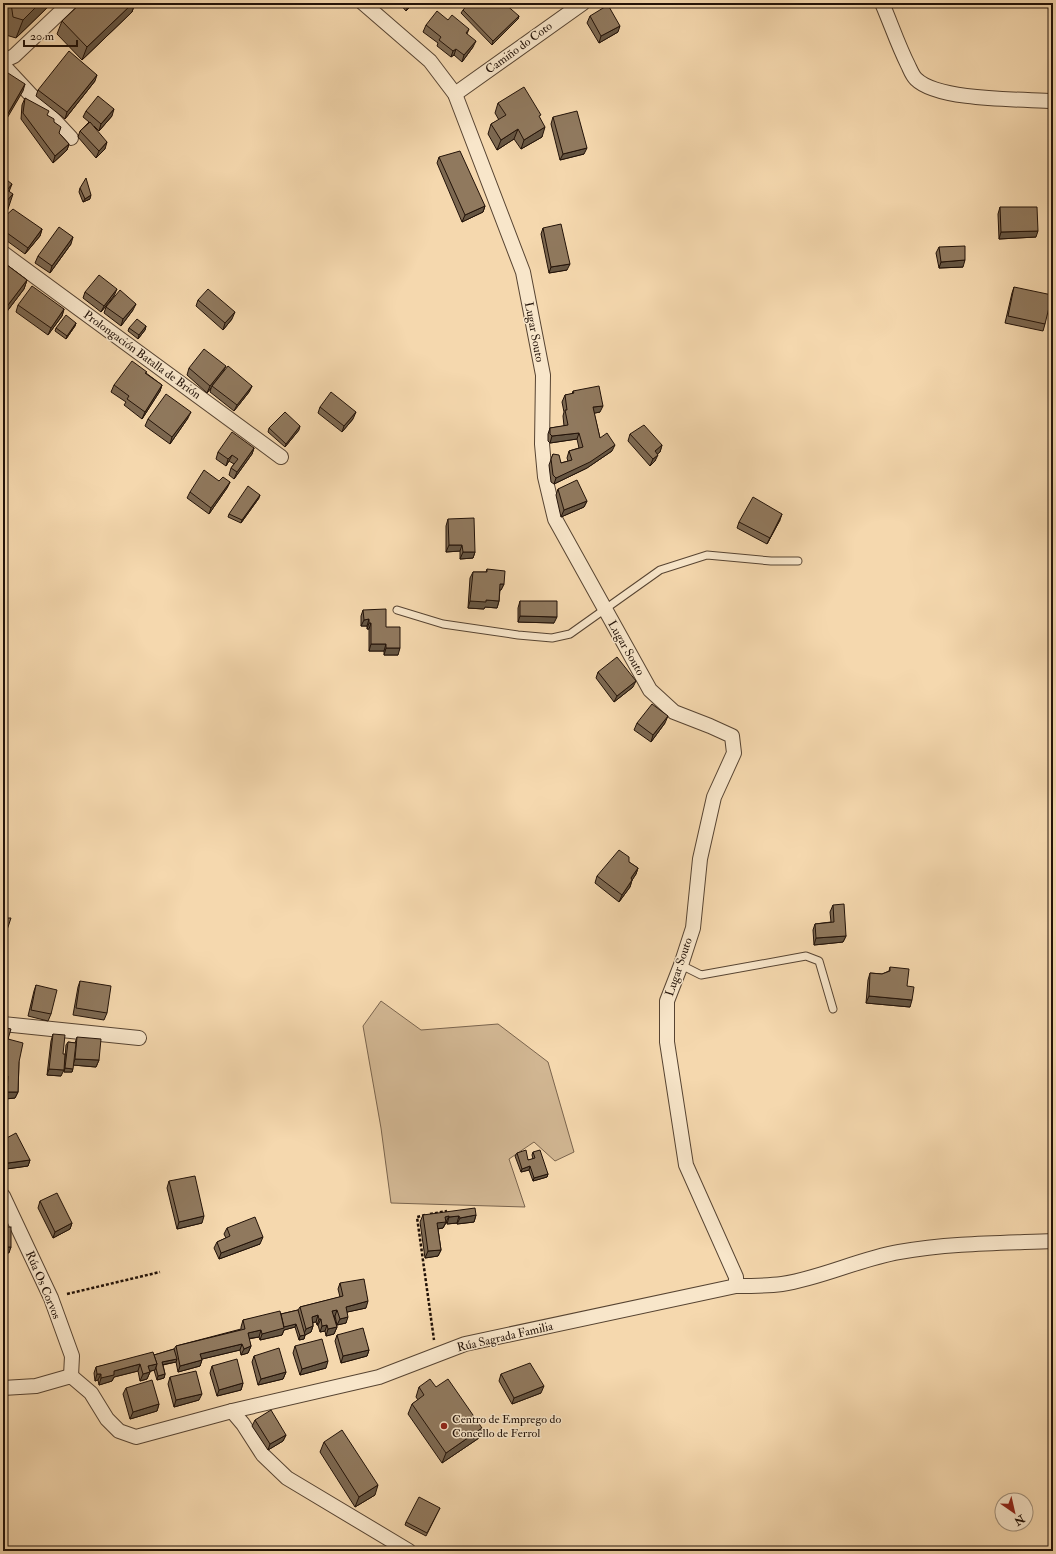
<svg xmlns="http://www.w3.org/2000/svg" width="1056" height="1554" font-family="'IM FELL Double Pica',serif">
<rect width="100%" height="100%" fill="#f5d8ae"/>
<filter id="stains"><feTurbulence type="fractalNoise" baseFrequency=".005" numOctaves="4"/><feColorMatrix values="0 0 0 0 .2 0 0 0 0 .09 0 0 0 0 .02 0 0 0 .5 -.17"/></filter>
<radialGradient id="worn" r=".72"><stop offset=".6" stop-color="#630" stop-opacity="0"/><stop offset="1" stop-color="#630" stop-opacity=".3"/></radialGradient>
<!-- green -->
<path fill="#d1b692" stroke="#7a644d" d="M381 1001 421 1030 498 1024 548 1062 574 1152 555 1161 534 1142 509 1159 525 1207 391 1203 381 1128 363 1026Z"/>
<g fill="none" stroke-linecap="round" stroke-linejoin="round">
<!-- lane casing -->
<g stroke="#574432" stroke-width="9">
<g id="lane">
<path d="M397 610 443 624 518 635 552 638 570 634 660 570 707 555 771 561H798"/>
<path d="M681 965 701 975 806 956 819 961 833 1009"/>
</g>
</g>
<!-- street casing -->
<g stroke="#574432" stroke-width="16">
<g id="street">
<path d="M363 3 430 61 455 94 523 272 543 375 542 444 545 477 555 519 650 690 674 712 710 726 732 736 734 753 714 797 700 859 693 928 681 965 667 1001V1042L686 1165 736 1277V1286"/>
<path d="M882 3C891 24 898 45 908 65 910 69 912 75 916 79 938 101 1021 99 1053 101"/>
<path d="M3 61 14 56 70 3"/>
<path d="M3 65 71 138"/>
<path d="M455 94 583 3"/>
<path d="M3 253 281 457"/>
<path d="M3 1024 139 1038"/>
<path d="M3 1196 51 1298 72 1356 71 1376"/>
<path d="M3 1388 36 1386 71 1376 91 1393 107 1419 119 1431 136 1437 232 1411 379 1377 465 1344 736 1286C751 1286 767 1286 782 1284 822 1278 859 1259 899 1252 949 1243 1002 1243 1053 1241"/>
<path d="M232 1411 243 1424 263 1455 287 1478 409 1551"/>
</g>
</g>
<!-- path -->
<g stroke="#221208" stroke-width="2.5" stroke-dasharray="3 2" stroke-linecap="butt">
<path d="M430 1214 447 1211"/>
<path d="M425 1215 417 1217 434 1340"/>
<path d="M67 1294 160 1272"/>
</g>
<!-- lane -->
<use href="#lane" stroke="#f8e6ca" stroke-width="7"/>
<!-- street -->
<use href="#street" stroke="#f8e6ca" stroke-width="14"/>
</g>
<!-- wall -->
<g fill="#7c6851" stroke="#221208">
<path d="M3 3H52L16 38 6 35 3 10Z"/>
<path d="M81 3H135L132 12 82 60 57 34 62 21Z"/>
<path d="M392 3H414L406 11 399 3 396 6Z"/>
<path d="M463 10 519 16 518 19 492 45 461 13Z"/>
<path d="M590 16 618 32 599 43 587 23Z"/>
<path d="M448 20 469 29 467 34 473 47 462 62 454 55 451 57 437 46 438 43 423 32 426 25Z"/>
<path d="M95 81 65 119 36 96 38 90Z"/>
<path d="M25 98 47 115 54 122 59 133 69 144 67 150 53 163 21 119 22 105Z"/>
<path d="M498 103 540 118 542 137 521 149 514 139 497 150 488 134 491 124 499 120 495 113Z"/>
<path d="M86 111 112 116 99 131 94 126 105 149 96 158 78 137 80 131 89 122 83 117Z"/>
<path d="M553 117 584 154 560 160 551 124Z"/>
<path d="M439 157 485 206 483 212 462 222 437 163Z"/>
<path d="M80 188 90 199 83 202 79 192Z"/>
<path d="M1000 207 1036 237 999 239 998 214Z"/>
<path d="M3 218 42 229 40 236 25 254 3 238Z"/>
<path d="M543 228 567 270 549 273 541 234Z"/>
<path d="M71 244 50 273 35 263 38 256Z"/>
<path d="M939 247 963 267 939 268 936 253Z"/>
<path d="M3 262 27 280 24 289 5 314 3 313Z"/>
<path d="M1014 287 1045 324 1043 331 1005 323 1012 293Z"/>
<path d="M85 292 114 296 101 312 83 298Z"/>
<path d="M198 300 232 319 223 330 196 306Z"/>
<path d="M18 305 64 309 62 316 48 335 16 312Z"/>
<path d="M106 307 133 310 121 326 104 313Z"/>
<path d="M76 323 75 326 66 339 55 331 56 328Z"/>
<path d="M146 326 145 330 138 339 128 331 129 328Z"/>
<path d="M189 368 252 386 249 392 234 411 210 392 211 388 207 393 187 375Z"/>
<path d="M146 373 162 385 160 391 142 419 124 405 126 402 111 392 114 385Z"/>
<path d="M573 391 600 412 594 413 600 438 612 451 587 468 554 484 551 482 549 465 553 454 561 463 568 461 567 458 569 451 579 448 577 439 550 443 548 441V434L550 428 564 426 563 416 564 412 562 402 565 395 572 394Z"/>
<path d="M320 407 353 419 342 432 318 413Z"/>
<path d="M188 418 170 444 145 426 148 419Z"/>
<path d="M269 428 299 430 285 447 268 432Z"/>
<path d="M630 434 662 445 660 452 657 454 655 461 650 466 628 441Z"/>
<path d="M254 448 252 454 234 479 229 475 231 468 234 464 229 461 226 466 216 459 218 452Z"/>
<path d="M219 481 230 482 227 488 209 514 187 498 190 492Z"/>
<path d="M558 489 587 501 584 507 561 517 556 495Z"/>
<path d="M259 498 241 523 228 517 229 514Z"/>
<path d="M448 519 475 552 473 558 460 559V551L446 552V526Z"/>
<path d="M780 520 767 544 737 528 739 522Z"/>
<path d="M487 569 504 584 501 590H500L499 601 497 608 485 607 484 609 468 608 470 578 473 572H486Z"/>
<path d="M520 601 554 623 518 622V608Z"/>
<path d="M363 610 386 627 398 655H384V651H369V629H367V626H361V616Z"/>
<path d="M598 672 633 687 614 702 596 678Z"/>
<path d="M637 723H665L651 742 634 730Z"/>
<path d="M629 862 638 868 636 874 632 880 630 887 619 902 595 883 597 876Z"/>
<path d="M833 905 846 936 843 942 814 945 813 930 815 924 831 922 830 912Z"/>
<path d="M890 967 907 986 910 1007 866 1003 868 980 870 973 882 974 889 971Z"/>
<path d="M80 981 107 1013 104 1020 73 1015 78 987Z"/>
<path d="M36 985 51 1014 48 1021 28 1016 34 991Z"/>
<path d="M3 1027 19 1062 18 1092 15 1098 5 1099 6 1082H3Z"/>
<path d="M53 1034 61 1076 47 1075 51 1041Z"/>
<path d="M77 1037 99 1060 96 1067 73 1065 72 1072H64L66 1045 68 1042 75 1043Z"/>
<path d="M3 1140 30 1160 28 1166 6 1169 3 1164Z"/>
<path d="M533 1152 548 1174 547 1177 533 1181 529 1170 521 1172 515 1156 517 1153 528 1160 533 1159 532 1155Z"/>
<path d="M169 1181 202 1223 177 1229 167 1188Z"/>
<path d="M40 1201 72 1223 70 1229 53 1238 38 1208Z"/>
<path d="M423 1215H476L474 1222 457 1224V1223L447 1224V1222L446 1223 443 1228 438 1229 441 1250 438 1256 425 1258 420 1222Z"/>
<path d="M227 1228 260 1244 219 1259 214 1248 217 1242 226 1238 224 1234Z"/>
<path d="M340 1283 366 1308 347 1312 346 1323 337 1325 335 1316H334L337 1327 334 1334 326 1336 325 1331 320 1332 318 1325H317L316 1322H313V1326L311 1332 305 1335 304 1339 299 1340 295 1327 284 1330 282 1335 260 1340 259 1337 249 1339 251 1346 248 1353 241 1355 240 1350 202 1359 200 1366 178 1372 176 1362 163 1365 165 1374 164 1378 157 1380 154 1370 149 1372H150L147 1379 140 1381 138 1371 114 1377 112 1381 99 1385 98 1380 95 1381 94 1373 96 1367 154 1355 174 1349 176 1346 241 1329V1327L243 1320 281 1314 298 1310 300 1307 340 1297 338 1289Z"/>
<path d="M337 1335 369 1350 367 1356 341 1363 335 1341Z"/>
<path d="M295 1346 326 1368 300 1375 293 1353Z"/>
<path d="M254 1356 286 1372 283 1379 258 1385 252 1362Z"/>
<path d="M212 1366 243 1383 241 1390 217 1396 210 1373Z"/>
<path d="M501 1374 541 1393 512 1404 499 1381Z"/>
<path d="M170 1377 199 1400 174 1407 168 1384Z"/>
<path d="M419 1387 482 1428 479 1438 442 1463 408 1414 412 1404 418 1400 416 1397Z"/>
<path d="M126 1388 159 1404 157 1411 130 1419 123 1394Z"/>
<path d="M255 1420 286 1435 283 1441 268 1450 252 1426Z"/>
<path d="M324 1442 375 1495 355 1507 320 1452Z"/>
<path d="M440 1508 426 1536 405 1525 406 1522Z"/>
</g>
<!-- shaded-wall -->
<g fill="#655542" stroke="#221208">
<path d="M40 3H52L16 38 23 20Z"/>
<path d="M133 3H135L132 12 82 60 87 47Z"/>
<path d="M410 3H414L406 11 409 4Z"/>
<path d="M519 16 518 19 492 45 493 41Z"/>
<path d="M620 26 618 32 599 43 601 36Z"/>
<path d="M476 41 473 47 462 62 464 55Z"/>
<path d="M456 49 454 55 451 57 453 51Z"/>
<path d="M97 75 95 81 65 119 67 112Z"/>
<path d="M25 84 23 91 3 125V122Z"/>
<path d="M114 109 112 116 99 131 101 124Z"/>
<path d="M545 127 542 137 521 149 524 140Z"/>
<path d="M518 129 514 139 497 150 501 140Z"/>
<path d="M107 142 105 149 96 158 99 151Z"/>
<path d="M69 144 67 150 53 163 55 156Z"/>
<path d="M587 148 584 154 560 160 563 154Z"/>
<path d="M12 184 5 202 13 194 7 212 3 216V200L7 190Z"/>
<path d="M91 195 90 199 83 202 85 199Z"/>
<path d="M485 206 483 212 462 222 465 215Z"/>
<path d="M42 229 40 236 25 254 28 248Z"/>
<path d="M1038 231 1036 237 999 239 1001 232Z"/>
<path d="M73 237 71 244 50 273 52 266Z"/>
<path d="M965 260 963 267 939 268 941 262Z"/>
<path d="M570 264 567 270 549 273 551 267Z"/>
<path d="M27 280 24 289 5 314 8 305Z"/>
<path d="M117 289 114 296 101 312 104 306Z"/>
<path d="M136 304 133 310 121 326 123 319Z"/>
<path d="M64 309 62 316 48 335 51 328Z"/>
<path d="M235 312 232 319 223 330 225 323Z"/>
<path d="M76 323 75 326 66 339 67 336Z"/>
<path d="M146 326 145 330 138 339 139 335Z"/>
<path d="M226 366 223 372 212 386 211 388 207 393 210 386Z"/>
<path d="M162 385 160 391 142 419 145 412Z"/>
<path d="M252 386 249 392 234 411 237 405Z"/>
<path d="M603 406 600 412 591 414 593 407Z"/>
<path d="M191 412 188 418 170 444 172 437Z"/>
<path d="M356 412 353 419 342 432 344 426Z"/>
<path d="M300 426 299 430 285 447 286 444Z"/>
<path d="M579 433 577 439 550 443 552 436Z"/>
<path d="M615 445 612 451 587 468 554 484 556 478Z"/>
<path d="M662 445 660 452 653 458 655 451Z"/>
<path d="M254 448 252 454 234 479 237 472Z"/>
<path d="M232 455 229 461 226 466 228 459Z"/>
<path d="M658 455 655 461 650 466 653 459Z"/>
<path d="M230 482 227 488 209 514 211 508Z"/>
<path d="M260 495 259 498 241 523 242 520Z"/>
<path d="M587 501 584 507 561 517 564 510Z"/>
<path d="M782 514 780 520 767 544Z"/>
<path d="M449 545H462L460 551 446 552Z"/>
<path d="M463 552H475L473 558 460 559Z"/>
<path d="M500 584H504L501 590H498Z"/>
<path d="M486 600 499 601 497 608 485 607 484 609 468 608 470 601Z"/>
<path d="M520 616 557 617 554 623 518 622Z"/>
<path d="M369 619 367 626H361L364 620Z"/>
<path d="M369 623H371L369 629H367Z"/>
<path d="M371 644H386L384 651H369Z"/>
<path d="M386 648H400L398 655H384Z"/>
<path d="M636 681 633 687 614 702 617 696Z"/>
<path d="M668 716 665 723 651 742 653 735Z"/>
<path d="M638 868 636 874 629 885 631 878Z"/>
<path d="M632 880 630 887 619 902 622 895Z"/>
<path d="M3 933H6L4 939H3Z"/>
<path d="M846 936 843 942 814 945 816 938Z"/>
<path d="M869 996 912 1000 910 1007 866 1003Z"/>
<path d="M75 1059 99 1060 96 1067 73 1065Z"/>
<path d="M65 1068 73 1069 72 1072H64Z"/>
<path d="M49 1069 64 1070 61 1076 47 1075Z"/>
<path d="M7 1092H18L15 1098 5 1099Z"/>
<path d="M30 1160 28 1166 6 1169 8 1163Z"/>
<path d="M530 1166 529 1170 521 1172 522 1169Z"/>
<path d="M548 1174 547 1177 533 1181 534 1178Z"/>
<path d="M476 1215 474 1222 457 1224 460 1218Z"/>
<path d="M204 1216 202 1223 177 1229 179 1222Z"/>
<path d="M449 1216 443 1228 435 1229 437 1223 445 1217Z"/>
<path d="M459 1216 457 1223 447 1224 449 1217Z"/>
<path d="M72 1223 70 1229 53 1238 55 1232Z"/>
<path d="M263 1237 260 1244 219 1259 221 1253Z"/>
<path d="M3 1247H11L9 1253H3Z"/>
<path d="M441 1250 438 1256 425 1258 428 1251Z"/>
<path d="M368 1301 366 1308 343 1313 346 1307Z"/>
<path d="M337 1310 335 1316 330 1317 332 1311Z"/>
<path d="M318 1315 316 1322 309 1323 312 1317Z"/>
<path d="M348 1317 346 1323 337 1325 340 1319Z"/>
<path d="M319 1319H321L318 1325H317Z"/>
<path d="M296 1324 295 1327 284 1330 282 1335 260 1340 262 1334 282 1327Z"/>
<path d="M327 1325 325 1331 320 1332 322 1326Z"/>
<path d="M313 1326 311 1332 303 1336 306 1329Z"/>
<path d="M337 1327 334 1334 326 1336 328 1329Z"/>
<path d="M261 1330 259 1337 245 1339 248 1333Z"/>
<path d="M305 1335 304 1339 299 1340 300 1336Z"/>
<path d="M242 1344 240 1350 198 1360 200 1354Z"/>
<path d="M251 1346 248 1353 241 1355 244 1349Z"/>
<path d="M369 1350 367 1356 341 1363 343 1356Z"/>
<path d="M177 1359 176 1362 161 1365 162 1362Z"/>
<path d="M202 1360 200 1366 178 1372 180 1366Z"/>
<path d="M328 1361 326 1368 300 1375 302 1369Z"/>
<path d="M140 1364 138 1371 114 1377 112 1381 99 1385 101 1378 114 1371Z"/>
<path d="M157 1364 155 1370 146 1372 148 1366Z"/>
<path d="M150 1372 147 1379 140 1381 143 1374Z"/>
<path d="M286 1372 283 1379 258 1385 261 1379Z"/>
<path d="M97 1374H101L98 1380 95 1381Z"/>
<path d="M165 1374 164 1378 157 1380 158 1376Z"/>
<path d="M243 1383 241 1390 217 1396 219 1390Z"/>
<path d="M544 1386 541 1393 512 1404 514 1398Z"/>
<path d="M202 1394 199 1400 174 1407 176 1400Z"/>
<path d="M159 1404 157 1411 130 1419 133 1412Z"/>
<path d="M482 1428 479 1438 442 1463 446 1453Z"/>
<path d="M286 1435 283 1441 268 1450 270 1444Z"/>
<path d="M378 1485 375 1495 355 1507 359 1497Z"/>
</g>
<!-- building -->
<g fill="#90795e" stroke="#221208">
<path d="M11 3H40L23 20 13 17Z"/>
<path d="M81 3H133L87 47 62 21Z"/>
<path d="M469 3H504L519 16 493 41 463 10Z"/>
<path d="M608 5 620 26 601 36 590 16Z"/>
<path d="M437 11 448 20 452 15 469 29 466 33 476 41 464 55 456 49 453 51 439 40 441 37 426 25Z"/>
<path d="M69 51 97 75 67 112 38 90Z"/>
<path d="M8 73 25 84 3 122V74Z"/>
<path d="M524 87 541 115 539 116 545 127 524 140 518 129 501 140 491 124 506 115 498 103Z"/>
<path d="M98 96 114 109 101 124 86 111Z"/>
<path d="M25 98 49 111 47 115 54 119V122L61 127 59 133 69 144 55 156 23 113Z"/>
<path d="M577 111 587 148 563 154 553 117Z"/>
<path d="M90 122 107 142 99 151 80 131Z"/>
<path d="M460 151 485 206 465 215 439 157Z"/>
<path d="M3 177 12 184 7 190 13 194 3 205Z"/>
<path d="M86 178 91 195 85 199 80 188Z"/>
<path d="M1000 207H1037L1038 231 1001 232Z"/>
<path d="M13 209 42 229 28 248 3 230V218Z"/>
<path d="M561 224 570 264 551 267 543 228Z"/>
<path d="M59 227 73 237 52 266 38 256Z"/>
<path d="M965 246V260L941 262 939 247Z"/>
<path d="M3 262 27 280 8 305 3 301Z"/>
<path d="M99 275 117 289 104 306 85 292Z"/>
<path d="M32 286 64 309 51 328 18 305Z"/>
<path d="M1014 287 1052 295 1045 324 1008 316Z"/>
<path d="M208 289 235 312 225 323 198 300Z"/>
<path d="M120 290 136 304 123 319 106 307Z"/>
<path d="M66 315 76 323 67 336 56 328Z"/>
<path d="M137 319 146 326 139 335 129 328Z"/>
<path d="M204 349 226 366 210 386 189 368Z"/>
<path d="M132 361 147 372 145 373 162 385 145 412 127 399 129 396 114 385Z"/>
<path d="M228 366 252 386 237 405 212 386Z"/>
<path d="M599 386 603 406 593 407 600 438 607 433 615 445 590 462 556 478 553 475 551 459 553 454 559 455 561 463 572 460 569 451 583 447 579 433 552 436 550 434V428L568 425 565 410H567L565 395 574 393 573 391Z"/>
<path d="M331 392 356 412 344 426 320 407Z"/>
<path d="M166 394 191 412 172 437 148 419Z"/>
<path d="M285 412 300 426 286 444 269 428Z"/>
<path d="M644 425 662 445 655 451 658 455 653 459 630 434Z"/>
<path d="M232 432 254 448 237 472 231 468 238 459 232 455 228 459 218 452Z"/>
<path d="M204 470 219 481 223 477 230 482 211 508 190 492Z"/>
<path d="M577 480 587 501 564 510 558 489Z"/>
<path d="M248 486 260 495 242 520 229 514Z"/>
<path d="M753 497 782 514 770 538 739 522Z"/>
<path d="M474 518 475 552H463L462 545H449L448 519Z"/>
<path d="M487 569 505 571 504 584H500L499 601 486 600V602L470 601 473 572H487Z"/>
<path d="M520 601H557V617L520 616Z"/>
<path d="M386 609V627H400V648H386V644H371V623H369V619L364 620 363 610Z"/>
<path d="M617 657 636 681 617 696 598 672Z"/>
<path d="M652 704 668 716 653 735 637 723Z"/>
<path d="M619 850 629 857V862L638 868 631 878 632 880 622 895 597 876Z"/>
<path d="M844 904 846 936 816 938 815 924 834 922 833 905Z"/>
<path d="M3 918H11L6 933H3Z"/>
<path d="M890 967 909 969 907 986 914 987 912 1000 869 996 870 973 882 974 890 971Z"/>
<path d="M80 981 111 986 107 1013 76 1008Z"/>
<path d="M36 985 57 990 51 1014 31 1010Z"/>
<path d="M3 1027 11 1029 8 1039 23 1043 19 1062 18 1092H7L8 1076 3 1075Z"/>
<path d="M53 1034 65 1035 63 1054H65L64 1070 49 1069Z"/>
<path d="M77 1037 101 1039 99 1060 75 1059Z"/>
<path d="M68 1042 76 1043 73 1069 65 1068Z"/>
<path d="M16 1133 30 1160 8 1163 3 1152V1140Z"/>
<path d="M526 1150 528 1160 535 1158 533 1152 540 1150 548 1174 534 1178 530 1166 522 1169 517 1153Z"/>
<path d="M195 1176 204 1216 179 1222 169 1181Z"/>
<path d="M57 1193 72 1223 55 1232 40 1201Z"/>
<path d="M475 1208 476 1215 460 1218 459 1216 449 1217V1216L445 1217 446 1222 437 1223 441 1250 428 1251 423 1215Z"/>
<path d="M255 1217 263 1237 221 1253 217 1242 230 1236 227 1228Z"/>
<rect x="3" y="1227" width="8" height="20"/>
<path d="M364 1279 368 1301 346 1307 348 1317 340 1319 337 1310 332 1311 337 1327 328 1329 327 1325 322 1326 321 1319H319L318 1315 312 1317 313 1326 306 1329 300 1307 343 1296 340 1283Z"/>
<path d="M298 1310 305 1335 300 1336 296 1324 284 1327 281 1314Z"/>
<path d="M280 1311 284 1328 262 1334 261 1330 248 1333 251 1346 244 1349 242 1344 200 1354 202 1360 180 1366 176 1346 245 1329 243 1320Z"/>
<path d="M363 1328 369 1350 343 1356 337 1335Z"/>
<path d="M322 1339 328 1361 302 1369 295 1346Z"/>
<path d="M279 1348 286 1372 261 1379 254 1356Z"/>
<path d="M174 1349 177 1359 162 1362 165 1374 158 1376 156 1368 157 1364 154 1355Z"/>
<path d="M153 1352 157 1364 148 1366 150 1372 143 1374 140 1364 114 1371V1375L101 1378V1374H97L96 1367Z"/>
<path d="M237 1359 243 1383 219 1390 212 1366Z"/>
<path d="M530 1363 544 1386 514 1398 501 1374Z"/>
<path d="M196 1371 202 1394 176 1400 170 1377Z"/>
<path d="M430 1379 436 1387 448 1379 482 1428 446 1453 412 1404 424 1395 419 1387Z"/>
<path d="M152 1380 159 1404 133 1412 126 1388Z"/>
<path d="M271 1410 286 1435 270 1444 255 1420Z"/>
<path d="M342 1430 378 1485 359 1497 324 1442Z"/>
<path d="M419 1497 440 1508 427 1533 406 1522Z"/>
</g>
<!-- markers -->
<circle fill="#8f2418" stroke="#f8e6ca" stroke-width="1.5" cx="444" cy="1426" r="4"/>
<g text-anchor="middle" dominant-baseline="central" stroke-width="3" stroke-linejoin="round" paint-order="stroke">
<!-- street labels -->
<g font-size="12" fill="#221208" stroke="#f8e6ca">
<text transform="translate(519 48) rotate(-36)">Camiño do Coto</text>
<text transform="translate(534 332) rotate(79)">Lugar Souto</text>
<text transform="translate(142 355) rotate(36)">Prolongación Batalla de Brión</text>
<text transform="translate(626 648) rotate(60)">Lugar Souto</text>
<text transform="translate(679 967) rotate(-71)">Lugar Souto</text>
<text transform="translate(43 1285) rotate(67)">Rúa Os Corvos</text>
<text transform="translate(505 1337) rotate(-13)">Rúa Sagrada Familia</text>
</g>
<!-- poi labels -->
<g font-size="12" fill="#221208" stroke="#f8e6ca" text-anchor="start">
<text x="452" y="1419">Centro de Emprego do<tspan x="452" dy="14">Concello de Ferrol</tspan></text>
</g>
</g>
<!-- margin -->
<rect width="1056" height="1554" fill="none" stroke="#f5d8ae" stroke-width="16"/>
<rect x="4" y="4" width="1048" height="1546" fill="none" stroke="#221208" stroke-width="2"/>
<rect x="8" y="8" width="1040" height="1538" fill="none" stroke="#221208"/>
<!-- north arrow -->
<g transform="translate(1014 1512) rotate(146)"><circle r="19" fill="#f8e6ca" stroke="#a2917c"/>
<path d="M0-3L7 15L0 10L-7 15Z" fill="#8f2418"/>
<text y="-6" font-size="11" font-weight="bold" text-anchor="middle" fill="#221208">N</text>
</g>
<!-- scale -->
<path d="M24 40v6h53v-6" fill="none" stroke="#221208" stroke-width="2"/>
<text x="30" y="40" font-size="12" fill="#221208" stroke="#f8e6ca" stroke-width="3" paint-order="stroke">20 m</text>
<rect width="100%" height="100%" filter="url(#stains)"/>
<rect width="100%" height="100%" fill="url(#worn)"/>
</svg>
